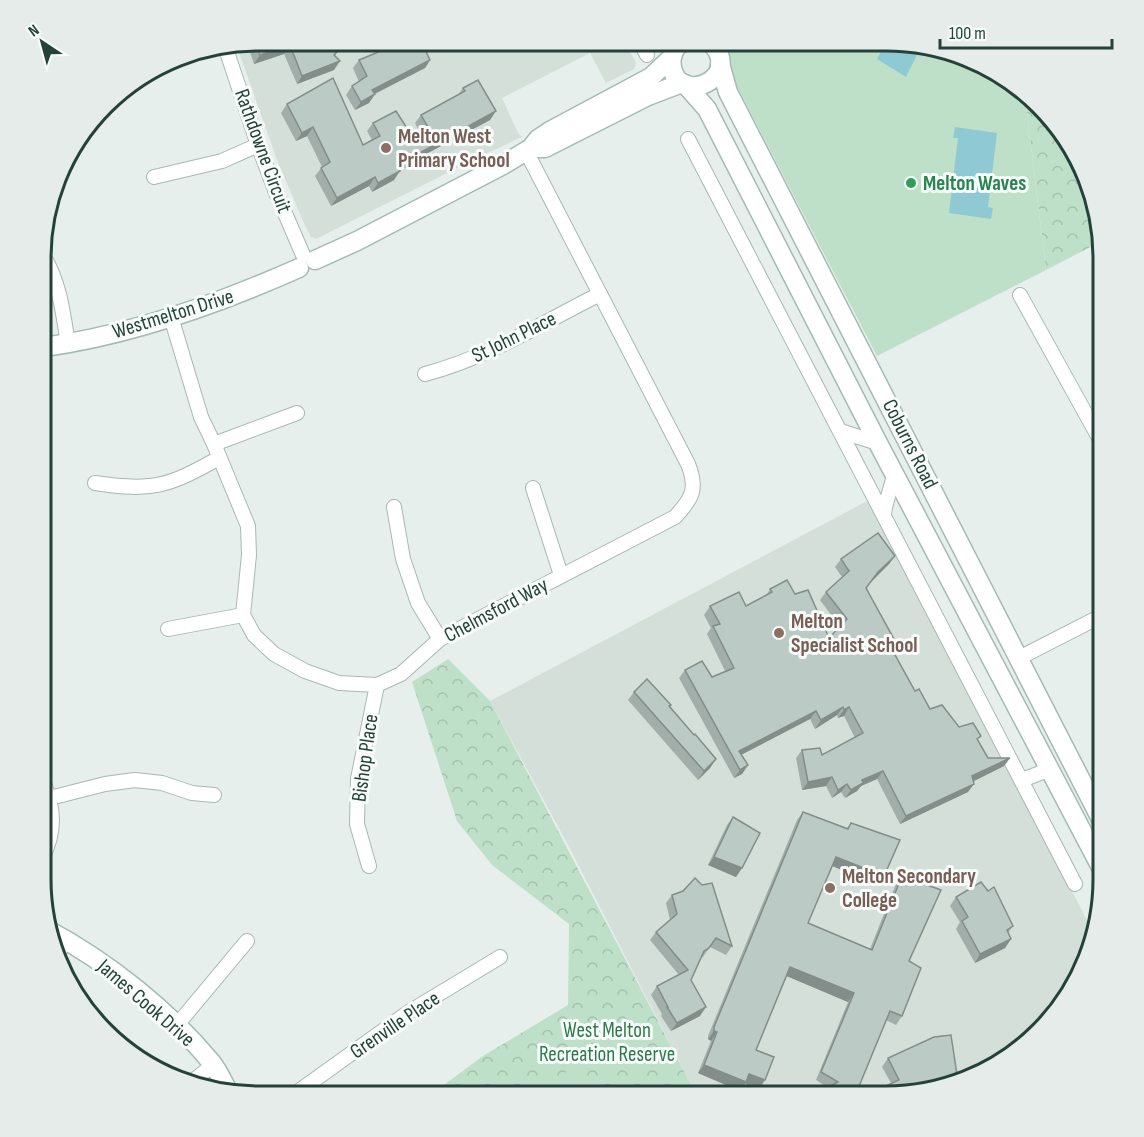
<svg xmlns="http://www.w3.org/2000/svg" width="1144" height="1137" font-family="'Sofia Sans Condensed',sans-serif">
<defs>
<pattern id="forest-crowns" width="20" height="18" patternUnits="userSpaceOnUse" patternTransform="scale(1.5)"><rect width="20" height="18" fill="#bfe0c8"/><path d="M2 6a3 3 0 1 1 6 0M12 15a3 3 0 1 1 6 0" fill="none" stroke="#a4c1ad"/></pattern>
</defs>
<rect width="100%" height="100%" fill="#e6efeb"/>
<!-- built -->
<g fill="#d4dfda">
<path d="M258 41 625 42 636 63 634 69 606 83 590 53 502 98 518 133 522 137 477 158 316 239 311 237 303 221 277 160 236 44Z"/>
<path d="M871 499 1093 932 1081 976 1018 1052 956 1085 900 1096H697L568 845 490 701Z"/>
</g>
<!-- forest -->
<g fill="url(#forest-crowns)">
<path d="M1025 96 1059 126 1092 188 1102 241 1046 270Z"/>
<path d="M448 659 490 701 697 1096H429L483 1056 568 1005 569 924 492 865 457 821 412 682Z"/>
</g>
<!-- pitch -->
<g fill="#bfe0c8">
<path d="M714 42H914L995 70 1025 96 1046 270 877 356Z"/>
<path d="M579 1065 596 1096H522Z"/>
</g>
<!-- water -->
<g fill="#8ec9d4">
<path d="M886 42H893L917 55 906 77 877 59Z"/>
<path d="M955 127 997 133 988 207 993 208 991 219 949 213 958 138H953Z"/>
</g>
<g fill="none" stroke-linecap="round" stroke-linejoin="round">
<!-- street casing -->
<g stroke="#a8b8b2" stroke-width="16">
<g id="street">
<path d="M640 42 647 55"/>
<path d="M225 46 258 145 275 190 303 255"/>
<path d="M688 139 1075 884"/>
<path d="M154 177 222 161 258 145"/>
<path d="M44 257C60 284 63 313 68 344"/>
<path d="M1020 295 1103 445"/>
<path d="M171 317 201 417 214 444 248 526 249 555 243 615 254 635 274 654 305 671 339 683 377 685 401 674 440 639 675 517C692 499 698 489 688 464L526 151"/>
<path d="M425 374C487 358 544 322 600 294"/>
<path d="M840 431 878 443"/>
<path d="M214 444 297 413"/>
<path d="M95 483C153 492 169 486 219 458"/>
<path d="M533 488 561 575"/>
<path d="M394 507 403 559 418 603 440 639"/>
<path d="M884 515C885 500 892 488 894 474"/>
<path d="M168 629 243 615"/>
<path d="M1019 658 1103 615"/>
<path d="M1022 780 1048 770"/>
<path d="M50 798 105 784 135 780 162 783 192 793 214 795"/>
<path d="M41 861C57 830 54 808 42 778"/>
<path d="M369 866 357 824 358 779 377 685"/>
<path d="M56 957 66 940"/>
<path d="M177 1025 247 941"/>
<path d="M193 1081 213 1065"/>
<path d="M292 1096 409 1012 500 957"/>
</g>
</g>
<!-- secondary casing -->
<g stroke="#a4bbb3" stroke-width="21">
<g id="secondary">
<path d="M682 42C674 48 670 57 672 67 679 107 746 77 710 42"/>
<path d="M720 64 728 92 1103 823"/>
<path d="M685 84 707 109 878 443 1103 871"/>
<path d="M531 148H545L648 96 682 83"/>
<path d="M315 260 357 241 503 165 531 148 538 139 550 131 651 77 671 58"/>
<path d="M44 347C132 335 218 304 299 268"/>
<path d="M48 930C109 963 168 1010 212 1063 219 1072 223 1082 228 1091"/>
</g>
</g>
<!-- street -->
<use href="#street" stroke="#fff" stroke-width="14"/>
<!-- secondary -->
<use href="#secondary" stroke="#fff" stroke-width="18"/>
</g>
<!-- wall -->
<g fill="#a1aea9">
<path d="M258 40 340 48 335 56 334 70 297 84 284 54 254 64 250 52 245 53 242 43Z"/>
<path d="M359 60H430L425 68 375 94 369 103 355 110 346 95 352 86 359 82 353 68Z"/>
<path d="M463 88 496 111 490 120 409 163 407 167 399 171 394 180 372 192 369 186 331 206 315 176 322 167 307 136 296 141 281 113 287 104 363 145 372 140 367 131 373 123 412 136 420 133 415 123 421 115 458 95Z"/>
<path d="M895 556 889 564 872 581 867 588 896 656 915 691 930 709 978 740 988 758H1010L1004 766 974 781 968 792 900 824 877 779 861 786 857 791 845 798 841 792 832 798 826 786 802 790 796 758 802 750 822 755 855 738 844 716 838 718 837 715 815 729 810 719 741 755 748 765 742 774 734 778 679 678 685 670 712 677 725 671 707 634 711 628 704 615 710 606H746L766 596 770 589 795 594 829 638 840 627 820 600 826 592 842 577 835 567 841 559Z"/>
<path d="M634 692 670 706 694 735 716 759 710 768 698 780 628 700Z"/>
<path d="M803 812 847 828 851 823 884 876 878 885 832 866 808 923 870 949 896 884 902 876 909 961 902 1016 896 1025 886 1020 855 1096H814L815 1094 827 1087 816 1080 848 1002 787 976 756 1050 759 1089 745 1084 740 1091 698 1073 711 1041 708 1039V1036L797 820Z"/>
<path d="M733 817 742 868 736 877 708 865 727 825Z"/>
<path d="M672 895 732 946 726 955 710 947 703 957 701 958 691 980 700 1016 671 1031 661 1016 662 1014 651 995 657 986 679 975 650 940 656 932 670 920 666 903Z"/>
<path d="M956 897 1013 926 1008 933 1011 939 1005 948 975 963 956 929 960 922 950 906Z"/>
<path d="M888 1058 957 1075 951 1083 933 1090 900 1096 891 1083 882 1067Z"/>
</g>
<!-- shaded-wall -->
<g fill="#838d89">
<path d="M256 44 250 52 245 53 251 45Z"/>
<path d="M290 45 284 54 254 64 260 55Z"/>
<path d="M430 60 425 68 366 98 372 90Z"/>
<path d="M340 61 334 70 297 84 302 76Z"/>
<path d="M375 94 369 103 355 110 361 102Z"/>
<path d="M496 111 490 120 409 163 407 167 391 175 397 166 412 157Z"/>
<path d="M313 127 307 136 296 141 302 133Z"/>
<path d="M400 171 394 180 372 192 378 183Z"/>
<path d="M375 177 369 186 331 206 337 198Z"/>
<path d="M895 556 889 564 872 581 878 572Z"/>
<path d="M843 707 837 715 815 729 821 720Z"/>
<path d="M849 707 844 716 838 718 844 710Z"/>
<path d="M816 711 810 719 733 759 739 751Z"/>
<path d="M1010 758 1004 766 966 785 972 776Z"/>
<path d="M716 759 710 768 698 780 704 771Z"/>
<path d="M748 765 742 774 734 778 740 770Z"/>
<path d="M883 771 877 779 861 786 857 791 845 798 851 790 862 780Z"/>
<path d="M832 777 826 786 802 790 808 782Z"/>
<path d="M847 784 841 792 832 798 838 790Z"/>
<path d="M974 784 968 792 900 824 906 816Z"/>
<path d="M714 857 742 868 736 877 708 865Z"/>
<path d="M836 857 884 876 878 885 830 865Z"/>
<path d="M1011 939 1005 948 975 963 980 954Z"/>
<path d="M790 967 854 993 848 1002 784 975Z"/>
<path d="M706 1007 700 1016 671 1031 677 1023Z"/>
<path d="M714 1031 717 1032 711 1041 708 1039Z"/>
<path d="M704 1065 749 1074 765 1080 759 1089 745 1084 740 1091 698 1073Z"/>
<path d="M957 1075 951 1083 933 1090 900 1096H895Z"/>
</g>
<!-- building -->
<g fill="#bbcac4" stroke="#838d89" stroke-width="1.5">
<path d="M258 40 332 41 340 48 334 55 340 61 302 76 290 45 260 55 256 44 251 45 250 42Z"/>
<path d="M397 41H421L430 60 372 90 375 94 361 102 352 86 367 76 359 60 376 53Z"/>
<path d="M333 78 363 145 380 136 373 123 396 111 412 136 429 129 421 115 465 91 463 88 478 80 496 111 412 157 413 159 397 166 400 171 378 183 375 177 337 198 321 168 330 162 313 127 302 133 287 104Z"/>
<path d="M878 533 895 556 878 572 866 588 900 650 894 653 915 691 919 689 930 709 942 705 959 727 973 723 981 736 977 739 988 758H1010L972 776 974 784 906 816 883 771 862 780 863 783 851 790 847 784 838 790 832 777 808 782 802 750 820 748 822 755 863 733 849 707 844 710 843 707 821 720 816 711 739 751 748 765 740 770 685 670 702 661 712 677 734 668 713 626 720 624 710 606 739 592 746 606 772 592 770 589 787 580 795 594 808 590 829 638 847 619 826 592 849 571 841 559Z"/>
<path d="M647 679 671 705 669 706 694 735 695 734 716 759 704 771 634 692Z"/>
<path d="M803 812 848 829 851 823 900 840 884 876 836 857 808 923 872 950 902 876 941 890 909 961 921 968 902 1016 890 1011 855 1096H817L815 1094 838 1082 821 1072 854 993 790 967 756 1050 774 1057 765 1080 749 1074 746 1082 704 1065 717 1032 714 1031V1027Z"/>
<path d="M733 817 760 833 742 868 714 857Z"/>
<path d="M695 878 702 885 712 883 732 946 716 938 709 948 704 951 691 980 706 1007 677 1023 667 1007H668L657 986 688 970 656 932 677 914 672 895 683 891Z"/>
<path d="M981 882 988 891 994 887 1013 926 1007 930 1011 939 980 954 962 921 968 917 956 897Z"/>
<path d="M951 1035 957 1075 895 1095 896 1096H864L899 1080 888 1058 934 1037Z"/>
</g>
<!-- markers -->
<g fill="#8d6e63" stroke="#f7fbf9" stroke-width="2">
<circle cx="386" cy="148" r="6"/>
<circle cx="779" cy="633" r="6"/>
<circle cx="830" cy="888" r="6"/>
</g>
<circle fill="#2e9e5b" stroke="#f7fbf9" stroke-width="2" cx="911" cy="183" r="6"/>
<g text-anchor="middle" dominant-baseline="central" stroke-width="6" stroke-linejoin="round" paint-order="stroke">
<!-- education labels -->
<g font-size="21" font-weight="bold" fill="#785e54" stroke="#f7fbf9" text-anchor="start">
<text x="398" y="136">Melton West<tspan x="398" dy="24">Primary School</tspan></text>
<text x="791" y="621">Melton<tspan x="791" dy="24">Specialist School</tspan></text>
<text x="842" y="876">Melton Secondary<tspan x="842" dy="24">College</tspan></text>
</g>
<!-- street labels -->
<g font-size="21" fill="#24423a" stroke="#f7fbf9">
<text transform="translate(263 151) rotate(70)">Rathdowne Circuit</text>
<text transform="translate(173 314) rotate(-17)">Westmelton Drive</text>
<text transform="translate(514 337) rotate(-26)">St John Place</text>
<text transform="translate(910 444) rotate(63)">Coburns Road</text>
<text transform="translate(496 610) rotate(-28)">Chelmsford Way</text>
<text transform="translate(365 758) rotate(-82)">Bishop Place</text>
<text transform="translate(146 1003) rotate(41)">James Cook Drive</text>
<text transform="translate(395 1025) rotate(-34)">Grenville Place</text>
</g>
<!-- leisure labels -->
<g font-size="21" font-weight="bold" fill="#27864d" stroke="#f7fbf9" text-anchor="start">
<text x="923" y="183">Melton Waves</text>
</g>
<!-- park labels -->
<g font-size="21" fill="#2d7a4b" stroke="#f7fbf9">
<text x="607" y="1030">West Melton<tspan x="607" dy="24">Recreation Reserve</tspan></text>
</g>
</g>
<!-- crop -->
<path d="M0 0H1144V1137H0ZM258 51H886A207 207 0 0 1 1093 258V879A207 207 0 0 1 886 1086H258A207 207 0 0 1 51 879V258A207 207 0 0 1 258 51Z" fill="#e6ecea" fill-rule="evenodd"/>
<path fill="none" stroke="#24423a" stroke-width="3" d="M258 51H886A207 207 0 0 1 1093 258V879A207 207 0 0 1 886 1086H258A207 207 0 0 1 51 879V258A207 207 0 0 1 258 51Z"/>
<!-- north arrow -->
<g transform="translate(42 42) rotate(324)" stroke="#f7fbf9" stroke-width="4.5" paint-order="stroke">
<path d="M0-4.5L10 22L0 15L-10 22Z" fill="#24423a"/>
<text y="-9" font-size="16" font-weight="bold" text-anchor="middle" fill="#24423a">N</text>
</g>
<!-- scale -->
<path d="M940 39v9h172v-9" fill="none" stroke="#24423a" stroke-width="3"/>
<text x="949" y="39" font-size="18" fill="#24423a" stroke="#f7fbf9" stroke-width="4.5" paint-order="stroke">100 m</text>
</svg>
